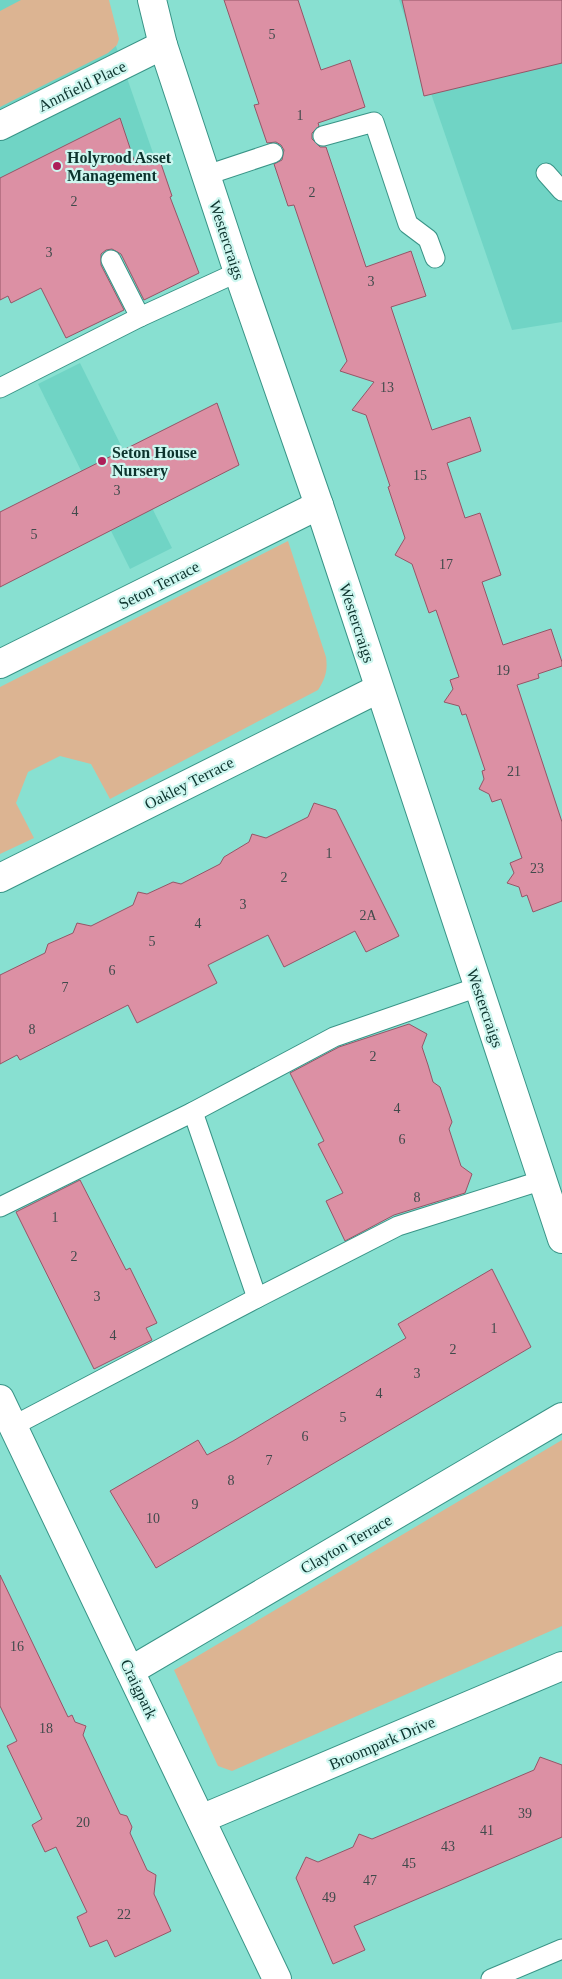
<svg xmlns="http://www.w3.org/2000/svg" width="562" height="1979" font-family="Georgia,serif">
<rect width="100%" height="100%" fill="#88e0d1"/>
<!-- built -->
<g fill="#70d4c5">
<path d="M0 0H100L153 153 0 227Z"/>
<path d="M399 0H562V322L512 330Z"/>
<path d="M80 363 172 548 130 569 38 384Z"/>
</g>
<!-- green -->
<g fill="#dcb492">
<path d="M21 0H109L119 39 117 45 108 53 0 107V11Z"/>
<path d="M288 541 326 657C328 671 325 679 318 690L110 799 91 764 60 756 28 772 16 803 34 838 0 854V687Z"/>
<path d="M562 1440V1626L232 1771 218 1766 174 1670Z"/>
</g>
<!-- building -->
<g fill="#dc90a4" stroke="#955567">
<path d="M224 0H298L321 70 350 60 365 107 318 123 319 126 312 133V139L320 147H326L366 267 411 251 426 296 391 307 432 430 470 417 481 451 447 463 465 518 480 513 501 575 482 582 503 645 551 629 562 662V666L538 674 539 678 517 685 562 822V901L533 912 527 895 522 897 519 887 507 883 514 873 510 863 522 858 501 799 492 802 489 794 479 789 484 779 482 771 485 770 466 714 462 715 459 706 444 702 453 689 450 680 459 677 436 610 429 613 412 564 395 555 405 538 388 487 390 486 366 415 352 410 374 382 340 371 347 361 294 205 288 206 274 164 282 160 284 150 281 145 276 142 267 143 254 105 259 104Z"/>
<path d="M402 0H562V63L424 96Z"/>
<path d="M120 118 135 163 158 155 172 196 170 197 199 273 144 300 121 254 112 249 106 250 101 254V265L124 310 66 338 41 288 11 303 8 296 0 300V178Z"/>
<path d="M217 403 239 465 0 587V512Z"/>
<path d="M314 803 336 810 399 936 366 952 355 931 284 967 268 935 208 965 217 983 137 1023 128 1005 20 1060 17 1055 0 1064V975L45 953 48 944 73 933 77 923 91 926 133 905 138 892 147 894 173 882 181 884 220 864 224 857 249 842 252 834 266 838 308 817Z"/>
<path d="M409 1024 427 1034 422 1047 428 1065 433 1082 440 1087 452 1122 449 1129 461 1166 472 1174 465 1193 394 1215 345 1241 326 1201 343 1193 318 1144 324 1141 290 1073 339 1047Z"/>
<path d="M80 1180 126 1270 130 1268 157 1323 146 1328 152 1340 94 1369 16 1212Z"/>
<path d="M492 1269 531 1347 156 1568 110 1491 198 1440 207 1455 233 1441 406 1338 398 1324Z"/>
<path d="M0 1575 68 1717 72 1715 75 1722 86 1726 83 1735 120 1814 127 1816 132 1827 130 1833 147 1870 156 1875 154 1894 171 1931 115 1957 107 1940 90 1947 77 1917 87 1912 56 1847 45 1852 32 1825 42 1819 7 1746 17 1741 0 1706Z"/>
<path d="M540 1757 562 1765V1837L354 1926 365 1950 333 1964 296 1878 306 1857 318 1862 353 1847 359 1834 372 1839 534 1770Z"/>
</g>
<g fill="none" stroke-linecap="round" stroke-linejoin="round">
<!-- lane casing -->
<g stroke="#399487" stroke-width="21">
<g id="lane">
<path d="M323 136 374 122 408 224 428 239 435 258"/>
<path d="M546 173 562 191"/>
<path d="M207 175 273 153"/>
<path d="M111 260 140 317"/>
<path d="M0 388 140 317 238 272"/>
<path d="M193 1112 257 1298"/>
<path d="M0 1207 193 1112 334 1037 478 987"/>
<path d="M13 1426 257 1298 398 1226 543 1180"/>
<path d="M491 1979 562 1949"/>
</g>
</g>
<!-- street casing -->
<g stroke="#399487" stroke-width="30">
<g id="street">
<path d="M152 0 163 45 238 272 319 505 562 1239"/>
<path d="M0 126 163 45"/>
<path d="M0 664 319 505"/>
<path d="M0 878 378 689"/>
<path d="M0 1399 277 1979"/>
<path d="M130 1671 562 1417"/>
<path d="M201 1819 562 1666"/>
</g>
</g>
<!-- lane -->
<use href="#lane" stroke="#fff" stroke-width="19"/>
<!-- street -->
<use href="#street" stroke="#fff" stroke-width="28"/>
</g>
<!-- markers -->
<g fill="#ad1f59" stroke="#cef7f0" stroke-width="2">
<circle cx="57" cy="166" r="5"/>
<circle cx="102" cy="461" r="5"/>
</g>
<g text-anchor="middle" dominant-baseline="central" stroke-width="4.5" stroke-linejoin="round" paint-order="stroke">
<!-- number labels -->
<g font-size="14" fill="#404a4b">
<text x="272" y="34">5</text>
<text x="300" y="115">1</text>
<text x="312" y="192">2</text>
<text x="74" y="201">2</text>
<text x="49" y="252">3</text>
<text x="371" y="281">3</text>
<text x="387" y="387">13</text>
<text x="420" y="475">15</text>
<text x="117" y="490">3</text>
<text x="75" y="511">4</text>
<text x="34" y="534">5</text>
<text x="446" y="564">17</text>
<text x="503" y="670">19</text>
<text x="514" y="771">21</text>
<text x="329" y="853">1</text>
<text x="537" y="868">23</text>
<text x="284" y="877">2</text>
<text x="243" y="904">3</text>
<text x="368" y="915">2A</text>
<text x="198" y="923">4</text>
<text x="152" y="941">5</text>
<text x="112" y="970">6</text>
<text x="65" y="987">7</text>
<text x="32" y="1029">8</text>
<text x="373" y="1056">2</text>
<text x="397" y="1108">4</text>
<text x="402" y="1139">6</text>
<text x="417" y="1197">8</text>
<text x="55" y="1217">1</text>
<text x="74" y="1256">2</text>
<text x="97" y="1296">3</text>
<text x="494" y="1328">1</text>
<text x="113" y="1335">4</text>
<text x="453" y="1349">2</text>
<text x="417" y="1373">3</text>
<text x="379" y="1393">4</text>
<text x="343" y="1417">5</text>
<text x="305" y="1436">6</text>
<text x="269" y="1460">7</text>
<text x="231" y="1480">8</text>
<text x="195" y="1504">9</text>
<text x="153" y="1518">10</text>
<text x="17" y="1646">16</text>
<text x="46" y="1728">18</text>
<text x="525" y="1813">39</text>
<text x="83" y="1822">20</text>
<text x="487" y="1830">41</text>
<text x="448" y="1846">43</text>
<text x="409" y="1863">45</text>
<text x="370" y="1880">47</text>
<text x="329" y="1897">49</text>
<text x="124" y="1914">22</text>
</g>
<!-- street labels -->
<g font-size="16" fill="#0c332d" stroke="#cef7f0">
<text transform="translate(82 86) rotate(-26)">Annfield Place</text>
<text transform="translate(227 240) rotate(72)">Westercraigs</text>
<text transform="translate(159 585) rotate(-27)">Seton Terrace</text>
<text transform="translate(357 623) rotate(72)">Westercraigs</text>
<text transform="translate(189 783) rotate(-27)">Oakley Terrace</text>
<text transform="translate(485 1008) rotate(71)">Westercraigs</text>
<text transform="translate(346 1544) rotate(-30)">Clayton Terrace</text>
<text transform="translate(139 1689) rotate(64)">Craigpark</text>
<text transform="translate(382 1743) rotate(-23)">Broompark Drive</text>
</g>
<!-- poi labels -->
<g font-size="16" font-weight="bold" fill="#0c332d" stroke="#cef7f0" text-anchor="start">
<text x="67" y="157">Holyrood Asset<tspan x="67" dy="18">Management</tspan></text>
<text x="112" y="452">Seton House<tspan x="112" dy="18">Nursery</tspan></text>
</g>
</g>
</svg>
